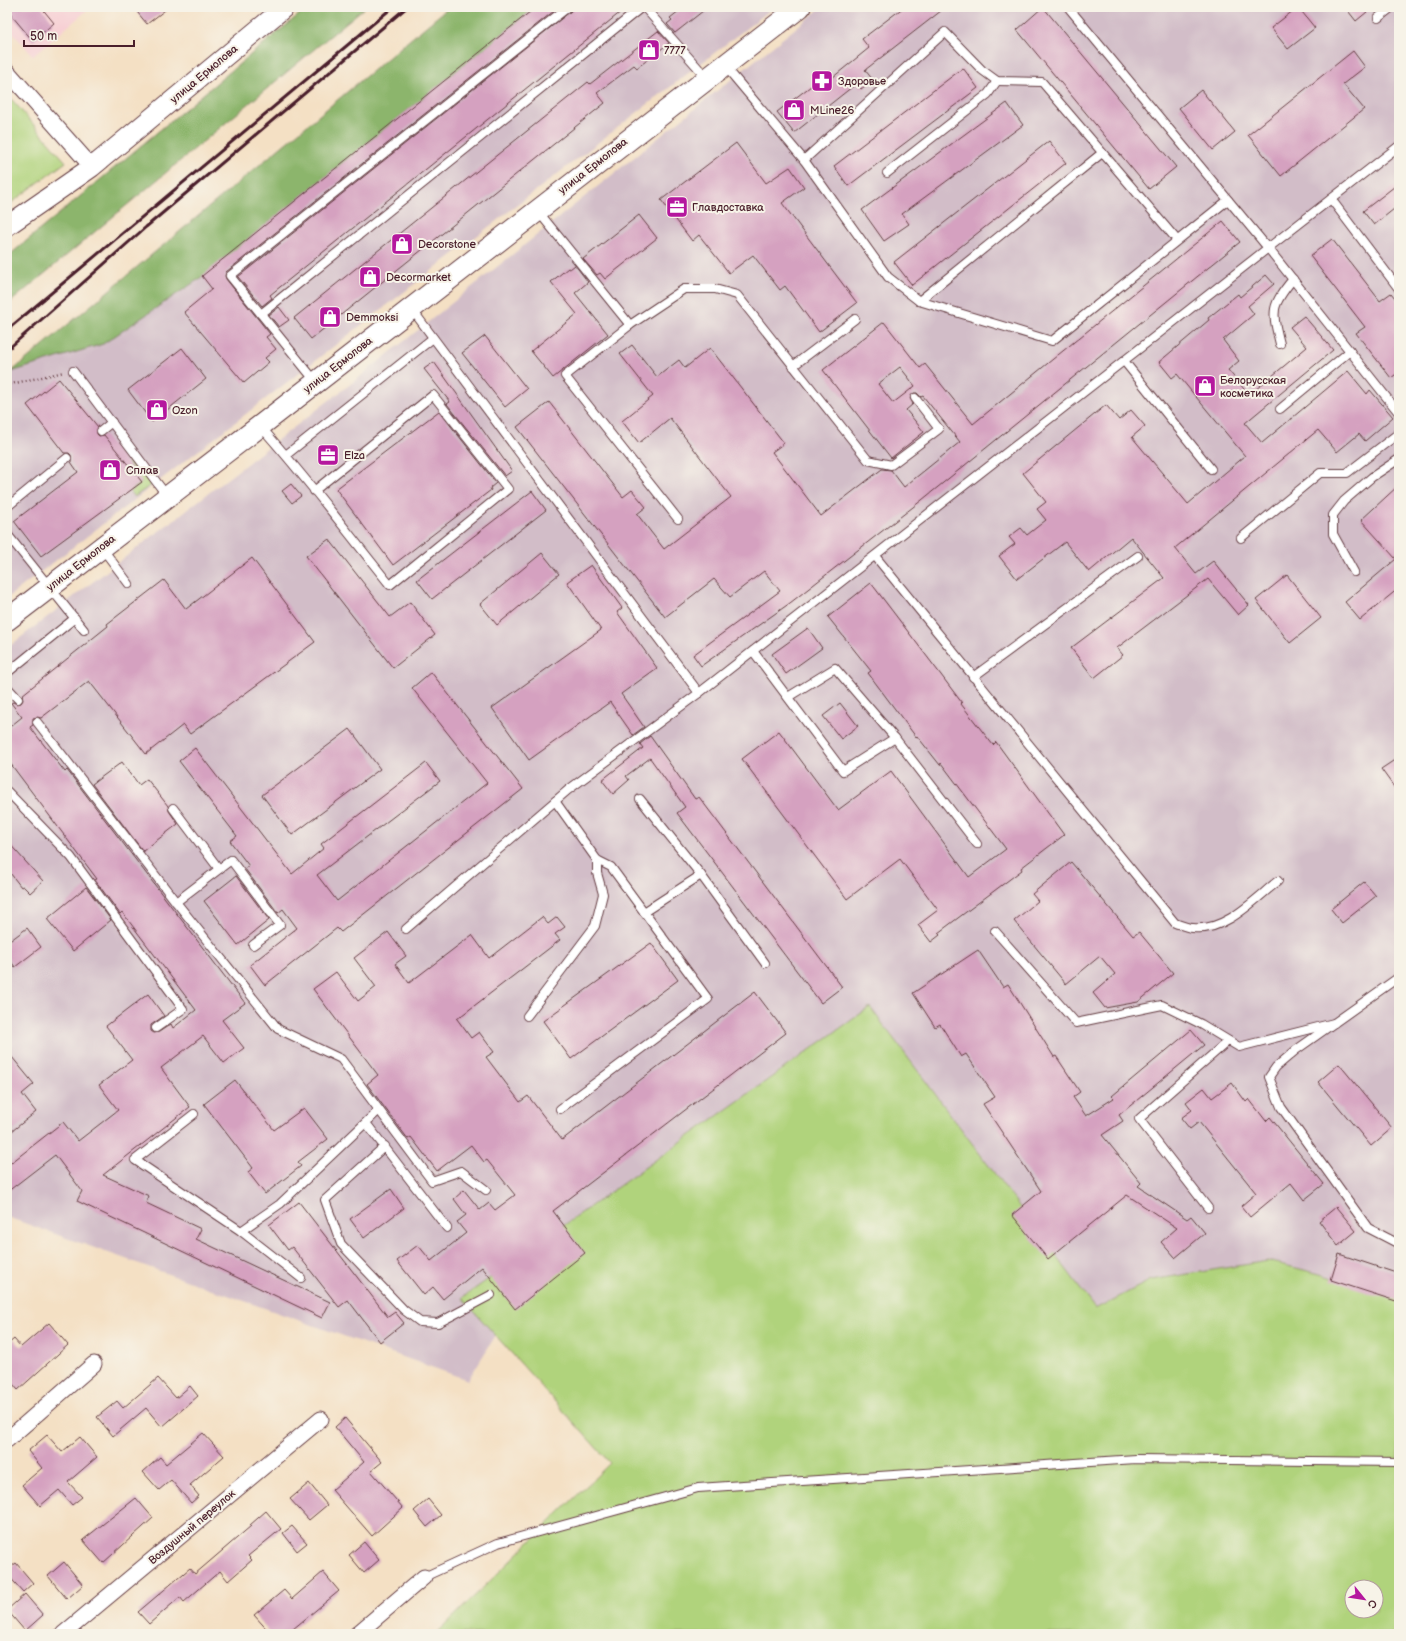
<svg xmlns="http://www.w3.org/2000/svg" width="1406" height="1641" font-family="'Balsamiq Sans',sans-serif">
<rect width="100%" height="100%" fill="#f7f3e8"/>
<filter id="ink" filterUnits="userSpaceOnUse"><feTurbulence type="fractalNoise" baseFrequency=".025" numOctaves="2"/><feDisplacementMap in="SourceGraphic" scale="8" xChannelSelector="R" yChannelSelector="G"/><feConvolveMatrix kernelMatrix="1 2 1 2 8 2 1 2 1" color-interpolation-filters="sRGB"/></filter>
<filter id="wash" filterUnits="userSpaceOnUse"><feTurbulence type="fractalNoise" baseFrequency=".012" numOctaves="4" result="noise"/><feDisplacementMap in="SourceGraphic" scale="16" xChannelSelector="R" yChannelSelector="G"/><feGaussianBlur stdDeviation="0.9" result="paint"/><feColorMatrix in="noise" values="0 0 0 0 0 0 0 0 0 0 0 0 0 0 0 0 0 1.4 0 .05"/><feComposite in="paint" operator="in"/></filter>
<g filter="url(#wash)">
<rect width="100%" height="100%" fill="#f4e0c4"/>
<!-- built -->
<path fill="#f7cfd4" d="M7 7H91L33 56 7 26Z"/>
<!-- industrial -->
<g fill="#d2bdc8">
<path d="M536 7H774L7 598V375L11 372 103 344Z"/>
<path d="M822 7H1399V1300L1151 1280 1096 1309 870 1007 496 1335 468 1380 7 1217V648L357 379Z"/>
</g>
<!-- green -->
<g fill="#b0d37c" stroke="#7d7954" fill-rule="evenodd">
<path d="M7 94 66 162 7 206Z"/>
<path d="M135 458 154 483 134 497 130 492 142 482 127 461Z"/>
<path d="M870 1007 1096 1309 1151 1280 1268 1261 1320 1274 1399 1299V1634H436L610 1463 462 1298ZM1352 1587H1376V1611H1352Z"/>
</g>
<!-- forest -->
<g fill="#8cb56c" stroke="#6b6a4c">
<path d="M308 7H365L7 305V257Z"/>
<path d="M449 7H536L199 279 103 344 11 372Z"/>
</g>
<g id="blocks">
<!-- building -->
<g fill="#d5a1c0" fill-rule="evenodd">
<path d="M7 7H41L54 23 33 41 7 10Z"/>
<path d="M133 7H169L147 24Z"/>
<path d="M536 7H559L226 272 225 276 226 279 270 334 266 337 276 349 265 358 269 362 244 383 184 312 212 289 202 276Z"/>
<path d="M573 7H627L270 295 272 298 262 306 238 277 571 11Z"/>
<path d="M684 7H708L675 33 667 24 672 20 670 18Z"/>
<path d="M904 7H946L865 70 873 80 861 89 857 83 794 133 777 112 828 73 832 78 869 48 862 39Z"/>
<path d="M1043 7 1176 167 1149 189 1017 30Z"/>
<path d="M1298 7 1315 28 1288 49 1271 28Z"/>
<path d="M1345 7H1373L1356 21Z"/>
<path d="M658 31 669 43 637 68 634 65 597 93 605 103 311 339 294 318 588 82 590 84Z"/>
<path d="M1353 51 1365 67 1343 84 1364 109 1281 176 1248 135Z"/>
<path d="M963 68 978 88 848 186 834 166Z"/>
<path d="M1201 90 1235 132 1213 150 1179 108Z"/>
<path d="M1007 103 1023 125 902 214 909 224 884 241 862 210Z"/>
<path d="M1049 141 1066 163 912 285 894 262Z"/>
<path d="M736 143 766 183 790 167 804 187 782 203 857 303 819 332 785 286 780 290 753 255 729 273 699 235 692 241 661 200Z"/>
<path d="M1399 183V205L1374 225 1363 211Z"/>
<path d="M639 215 657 238 605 279 600 273 597 275 583 259Z"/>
<path d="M1223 221 1240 242 922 500 790 603 701 666 693 655 780 591 764 571 730 597 714 579 665 617 517 427 549 402 623 497 632 490 646 507 637 514 664 549 731 497 670 418 639 443 622 421 653 396 620 354 632 345 657 377 679 360 685 368 710 348 784 443 772 452 821 516 882 469 891 470 904 487 960 442 923 396 921 397 917 393H914L910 398 913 404 906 410 924 432 891 458 823 370 884 322 920 368 925 364 973 424ZM900 367 915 386 893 403 878 384Z"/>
<path d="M1332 239 1380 301 1391 293 1399 303V372L1391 378 1356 333 1365 327 1310 256Z"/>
<path d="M575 265 588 282 575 293 608 334 553 378 531 351 577 314 551 282 568 268 570 269Z"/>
<path d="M1266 275 1274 284 1248 306 1254 314 1223 340 1239 361 1228 370 1249 395 1307 347 1290 327 1304 316 1333 350 1245 423 1262 443 1348 371 1367 394 1370 390 1393 417 1365 441 1359 434 1337 452 1318 430 1175 548 1196 574 1213 561 1249 605 1238 615 1208 579 1117 648 1123 655 1094 678 1071 648 1164 578 1131 537 1089 572 1065 542 1017 579 999 556 1015 544 1009 537 1021 528 1027 535 1046 520 1037 509 1046 502 1023 473 1106 405 1119 420 1131 410 1145 426 1132 437 1188 504 1245 456 1177 374 1172 378 1159 362 1209 320 1208 318 1238 294 1240 297Z"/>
<path d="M279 307 289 320 279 327 269 315Z"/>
<path d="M485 336 527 389 505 407 462 353Z"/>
<path d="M182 348 206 379 152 422 128 390Z"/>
<path d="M434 362 512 471 505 476 447 404 450 402 424 369Z"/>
<path d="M59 379 98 427 97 434 99 436 104 435 142 482 41 556 14 521 78 472 71 462V455L69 453H64L27 405Z"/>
<path d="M439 411 496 483 490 488 491 490 393 565 336 489Z"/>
<path d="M291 484 301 496 292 503 282 491Z"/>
<path d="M1399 485V588L1360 620 1345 602 1396 559 1361 520Z"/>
<path d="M532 491 546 510 432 599 417 580Z"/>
<path d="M329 539 390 617 410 602 435 635 393 668 306 556Z"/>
<path d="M542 553 559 574 497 625 480 604Z"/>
<path d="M252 558 315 642 190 734 183 725 146 754 89 681 41 718 37 717 33 718V725L30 727 65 772 67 770 245 1003 222 1020 244 1048 224 1063 203 1036 161 1068 190 1107 103 1175 149 1196 146 1203 201 1229 196 1239 330 1302 322 1318 77 1201 82 1191 55 1155 7 1192V1166L63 1122 78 1141 118 1110 99 1085 132 1060 106 1026 148 994 164 1016 151 1025V1031L154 1033 159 1032 171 1024 173 1028 196 1010 122 912 120 914 95 880 97 879 7 759V729L22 717 11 703 13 702 17 704 21 703 23 700 22 695 108 626 107 624 164 580 186 609Z"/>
<path d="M591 565 622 608 617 612 657 668 621 694 644 727 633 735 610 702 529 760 492 708 601 630 567 582Z"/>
<path d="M1287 575 1321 618 1290 643 1256 600Z"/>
<path d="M871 583 941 675 962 703 961 704 993 745 996 742 1064 835 1021 868 1022 870 938 933 940 935 931 942 918 925 938 910 900 859 847 899 742 759 779 731 838 810 891 771 969 877 1006 849 941 763 940 765 917 736 916 737 868 673 871 671 828 617Z"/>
<path d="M808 628 822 648 786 674 772 654Z"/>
<path d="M431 672 523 789 341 932 337 928 265 985 250 965 297 928 283 909 278 913 245 869 249 866 230 841 237 836 179 761 195 748 292 874 324 848 321 844 426 763 440 781 317 875 337 901 487 783 412 688Z"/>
<path d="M840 703 858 726 841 739 823 716Z"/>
<path d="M350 729 380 769 292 835 262 795Z"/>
<path d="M650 736 695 799 699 797 842 987 821 1003 677 813 685 807 650 758 626 776 629 780 613 794 602 780 643 748 640 744Z"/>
<path d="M1399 757V794L1381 769Z"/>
<path d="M122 762 139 785 147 779 168 806 169 811 178 824 143 851 92 784Z"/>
<path d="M7 841 43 881 30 893 23 886 21 887 7 869Z"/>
<path d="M1071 862 1133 936 1139 932 1173 973 1138 1002 1105 1008 1093 993 1115 974 1100 956 1066 984 1014 921 1038 901 1032 894Z"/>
<path d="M236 876 269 920 238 945 204 901Z"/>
<path d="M1364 882 1376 896 1342 923 1331 909Z"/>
<path d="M86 887 111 920 73 951 47 919Z"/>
<path d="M542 917 548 924 557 917 565 927 555 934 560 940 457 1019 471 1038 479 1032 494 1052 486 1057 520 1102 528 1096 562 1140 755 992 786 1033 553 1211 585 1253 515 1309 482 1267 443 1299 433 1287 424 1295 397 1261 418 1245 431 1261 466 1233 457 1222 466 1215 454 1199 464 1190 480 1210 489 1203 495 1210 515 1195 487 1160 484 1162 471 1145 437 1171 411 1137 408 1139 367 1084 378 1075 313 989 336 972 358 1001 376 987 354 958 388 932 406 956 395 964 409 983 472 935 489 958Z"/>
<path d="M27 928 41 947 15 967 7 956V943Z"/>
<path d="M651 943 678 980 571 1059 543 1021Z"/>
<path d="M978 950 1003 987 1008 984 1054 1057 1056 1056 1080 1092 1073 1097 1086 1116 1114 1098 1112 1096 1191 1030 1204 1045 1119 1115 1123 1121 1102 1135 1141 1183 1138 1186 1187 1219 1191 1216 1205 1233 1175 1258 1161 1242 1177 1228 1127 1195 1048 1259 1012 1215 1041 1191 983 1104 995 1097 966 1054 961 1057 940 1024 935 1027 913 993Z"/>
<path d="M7 1051 34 1084 22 1094 36 1112 7 1135Z"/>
<path d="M1339 1064 1392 1128 1371 1146 1318 1082Z"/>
<path d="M235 1080 274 1130 304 1108 328 1139 298 1162 301 1166 265 1194 248 1172 253 1168 204 1104Z"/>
<path d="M1232 1083 1246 1102 1249 1099 1266 1121 1270 1117 1324 1184 1304 1200 1291 1183 1250 1217 1241 1206 1256 1193 1199 1122 1190 1129 1181 1118 1192 1110 1186 1102 1204 1088 1212 1098Z"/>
<path d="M391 1189 404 1208 364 1238 350 1219Z"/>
<path d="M299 1202 388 1317 395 1312 404 1323 380 1342 348 1300 339 1307 292 1247 288 1250 269 1225Z"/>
<path d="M1336 1207 1356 1231 1338 1246 1319 1221Z"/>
<path d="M1339 1254 1399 1274V1302L1331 1280Z"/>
<path d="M49 1323 68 1345 18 1390 7 1377V1345L14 1339 21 1347Z"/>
<path d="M158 1378 176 1398 190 1386 198 1396 162 1427 146 1408 113 1436 97 1417 117 1401 123 1408Z"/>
<path d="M345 1418 382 1462 371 1471 403 1508 372 1536 332 1490 364 1462 335 1427Z"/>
<path d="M203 1433 224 1456 190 1485 199 1496 191 1503 171 1480 159 1490 143 1472 160 1457 166 1464Z"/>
<path d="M47 1435 62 1452 80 1437 97 1457 68 1482 82 1497 72 1505 59 1490 40 1506 22 1485 42 1468 28 1451Z"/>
<path d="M309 1483 327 1505 309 1520 290 1499Z"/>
<path d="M136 1498 153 1518 103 1563 83 1540Z"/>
<path d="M428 1499 441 1515 427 1527 414 1511Z"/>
<path d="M266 1511 281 1529 248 1556 252 1560 228 1581 220 1571 184 1602 180 1597 149 1624 138 1612 190 1568 195 1574 251 1526 250 1525Z"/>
<path d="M292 1526 307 1543 297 1551 283 1533Z"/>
<path d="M364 1542 379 1560 364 1573 349 1555Z"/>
<path d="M64 1562 83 1585 67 1599 48 1576Z"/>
<path d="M16 1563 33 1583 23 1592 7 1574V1570Z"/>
<path d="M323 1572 339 1591 287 1634H271L254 1615 284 1590 292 1599Z"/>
<path d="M25 1594 43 1615 25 1631 7 1610Z"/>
</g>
</g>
</g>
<g filter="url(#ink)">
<use href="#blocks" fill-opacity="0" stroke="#643c42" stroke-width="1"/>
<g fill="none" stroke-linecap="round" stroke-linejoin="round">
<!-- service casing -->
<g stroke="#643c42" stroke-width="10">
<g id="service">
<path d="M568 7 230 276 261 314 642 7"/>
<path d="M644 7 707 78"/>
<path d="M1068 7 1268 248 1399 146"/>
<path d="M1378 18 1392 7"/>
<path d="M725 66 804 160 888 277 919 301 1052 341 1228 200"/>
<path d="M804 160 945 32 982 70 997 81 1042 82 1177 240"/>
<path d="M887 173 988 94 997 81"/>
<path d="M1331 199 1399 289"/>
<path d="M537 210 630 325 684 289H715L737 295 868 460 891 465 939 429 915 398"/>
<path d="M919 301 1102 153"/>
<path d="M261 314 316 382"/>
<path d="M630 325 565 376 678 519"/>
<path d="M1280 344C1272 311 1270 307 1293 279"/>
<path d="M1124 361 1211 469"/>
<path d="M793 366 855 319"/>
<path d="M73 371 167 496"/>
<path d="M1280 409 1350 351"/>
<path d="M261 427C306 477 347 532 390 585L508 489 433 395 314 491"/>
<path d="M101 431 112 422"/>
<path d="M286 455 433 338"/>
<path d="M7 507 67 458"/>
<path d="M7 534 84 630"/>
<path d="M1241 538 1320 473H1347L1399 433"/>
<path d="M102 548 129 584"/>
<path d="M875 556 1175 923C1181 925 1187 928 1193 928 1225 932 1255 899 1278 881"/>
<path d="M1354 572 1333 534V515L1344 501 1372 477 1399 459"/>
<path d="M753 651 843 771 895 738"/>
<path d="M7 673 75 618"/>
<path d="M973 677 1138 556"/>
<path d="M7 687 18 699"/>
<path d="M699 693 1268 248 1399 413"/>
<path d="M788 697 835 668 895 738 977 844"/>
<path d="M37 722 176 902 278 1029 341 1059 432 1181 461 1171 486 1190"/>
<path d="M7 791 71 857 183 1009 156 1028"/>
<path d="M640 799 701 875 765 963"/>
<path d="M555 801 597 860 611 867 708 999 560 1109"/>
<path d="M173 808 219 869"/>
<path d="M176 902 231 860 280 925 253 945"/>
<path d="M644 912 701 875"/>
<path d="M406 929 568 790 699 693 411 308"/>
<path d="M995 931 1076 1023 1162 1005 1201 1024 1239 1047 1334 1023"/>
<path d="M1399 977 1296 1050 1276 1067 1269 1077 1281 1107 1368 1228 1399 1244"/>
<path d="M527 1016 595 926 603 894 597 873V860"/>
<path d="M194 1114 135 1160 241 1231 301 1278"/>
<path d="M366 1123 447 1228"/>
<path d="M385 1146 325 1200 341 1244 404 1310 420 1322 438 1323 491 1295"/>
<path d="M1208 1208 1139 1119 1228 1041"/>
<path d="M241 1231 280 1204 379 1110"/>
<path d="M424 1577 498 1543 698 1488 1136 1459 1399 1462"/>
</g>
</g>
<!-- minor casing -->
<g stroke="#643c42" stroke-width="17">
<g id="minor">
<path d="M7 71 92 167"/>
<path d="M7 1440 94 1364"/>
<path d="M63 1634 321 1419"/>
<path d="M357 1634 424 1577"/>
</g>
</g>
<!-- tertiary casing -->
<g stroke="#643c42" stroke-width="21">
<path id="tertiary" d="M7 226 92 167 285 7"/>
</g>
<!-- secondary casing -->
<g stroke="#643c42" stroke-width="23">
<path id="secondary" d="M7 620 260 426 800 7"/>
</g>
<!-- path -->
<path stroke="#643c42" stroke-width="2.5" stroke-dasharray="1 3" stroke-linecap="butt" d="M7 381 11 384 64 372"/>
<!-- service -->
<use href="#service" stroke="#fff" stroke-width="8"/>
<!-- minor -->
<use href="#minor" stroke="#fff" stroke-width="15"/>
<!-- tertiary -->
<use href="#tertiary" stroke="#fff" stroke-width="19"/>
<!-- secondary -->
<use href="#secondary" stroke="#fff" stroke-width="21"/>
<!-- rail -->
<g stroke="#4a1f2b" stroke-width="3">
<path d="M7 330 393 7"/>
<path d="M7 350 146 227 407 7"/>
</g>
</g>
</g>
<!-- icons -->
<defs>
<g id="shop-square" transform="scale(1.15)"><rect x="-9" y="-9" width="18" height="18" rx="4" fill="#b5179e" stroke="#f7f3e8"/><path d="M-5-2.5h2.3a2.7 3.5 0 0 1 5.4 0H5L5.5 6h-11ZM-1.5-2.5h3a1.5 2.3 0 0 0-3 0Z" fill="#fff"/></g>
<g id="pharmacy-square" transform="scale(1.15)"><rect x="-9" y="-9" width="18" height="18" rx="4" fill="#b5179e" stroke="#f7f3e8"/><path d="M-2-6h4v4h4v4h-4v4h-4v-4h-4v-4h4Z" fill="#fff"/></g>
<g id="office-square" transform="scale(1.15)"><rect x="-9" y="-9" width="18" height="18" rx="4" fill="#b5179e" stroke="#f7f3e8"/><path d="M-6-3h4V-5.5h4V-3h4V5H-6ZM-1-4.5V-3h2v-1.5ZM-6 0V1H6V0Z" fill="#fff"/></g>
</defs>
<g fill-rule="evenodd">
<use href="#shop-square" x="649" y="50"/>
<use href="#pharmacy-square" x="822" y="81"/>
<use href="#shop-square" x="794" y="110"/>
<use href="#office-square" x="677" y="207"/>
<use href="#shop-square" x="402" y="244"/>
<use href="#shop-square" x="370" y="277"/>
<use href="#shop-square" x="330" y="317"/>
<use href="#shop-square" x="1205" y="386"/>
<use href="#shop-square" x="157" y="410"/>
<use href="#office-square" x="328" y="455"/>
<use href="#shop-square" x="110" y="470"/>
</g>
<g text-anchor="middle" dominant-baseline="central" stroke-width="4" stroke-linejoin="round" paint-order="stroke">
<!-- poi labels -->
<g font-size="11" fill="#4a1f2b" stroke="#f7f3e8" text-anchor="start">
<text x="664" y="50">7777</text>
<text x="838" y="81">Здоровье</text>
<text x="810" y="110">MLine26</text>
<text x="692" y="207">Главдоставка</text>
<text x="418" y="244">Decorstone</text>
<text x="386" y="277">Decormarket</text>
<text x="346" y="317">Demmoksi</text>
<text x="1220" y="380">Белорусская<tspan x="1220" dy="13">косметика</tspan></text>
<text x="172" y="410">Ozon</text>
<text x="344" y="455">Elza</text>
<text x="126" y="470">Сплав</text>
</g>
<!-- street labels -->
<g font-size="11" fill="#4a1f2b" stroke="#f7f3e8">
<text transform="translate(204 74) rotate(-40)">улица Ермолова</text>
<text transform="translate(593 166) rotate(-38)">улица Ермолова</text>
<text transform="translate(338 365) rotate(-38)">улица Ермолова</text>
<text transform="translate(81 563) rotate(-38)">улица Ермолова</text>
<text transform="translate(192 1527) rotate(-40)">Воздушный переулок</text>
</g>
</g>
<!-- margin -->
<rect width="1406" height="1641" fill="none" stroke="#f7f3e8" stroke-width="24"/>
<!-- north arrow -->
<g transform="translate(1364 1599) rotate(120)"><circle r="19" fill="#f7f3e8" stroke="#b29e9c"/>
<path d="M0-3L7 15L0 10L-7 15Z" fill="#b5179e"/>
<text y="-6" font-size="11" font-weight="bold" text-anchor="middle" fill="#4a1f2b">С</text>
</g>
<!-- scale -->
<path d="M24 40v6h110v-6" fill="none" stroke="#4a1f2b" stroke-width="2"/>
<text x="30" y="40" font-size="12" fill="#4a1f2b" stroke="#f7f3e8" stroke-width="3" paint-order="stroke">50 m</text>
</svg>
